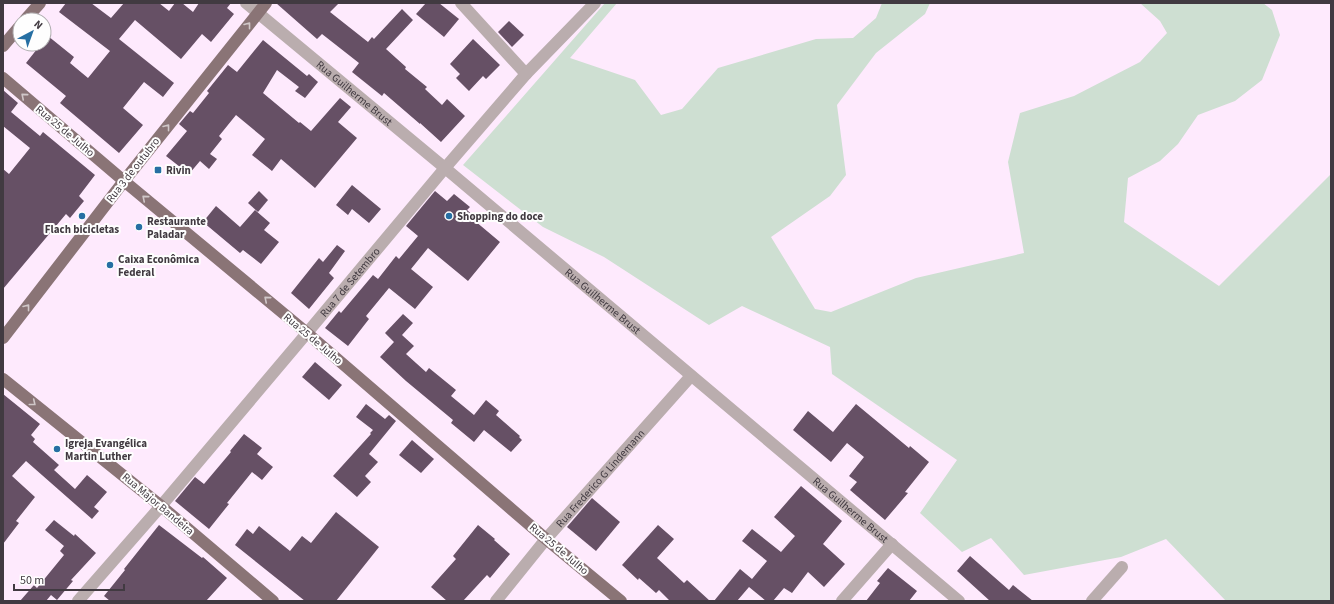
<svg xmlns="http://www.w3.org/2000/svg" width="1334" height="604" font-family="'Source Sans 3',sans-serif">
<rect width="100%" height="100%" fill="#feeafd"/>
<!-- green -->
<path fill="#cedfd2" d="M605 3H617L570 58 635 80 661 115 682 109 718 68 816 39 853 38 876 18 882 3H930L925 14 876 53 837 105 846 175 830 196 771 237 815 309 831 312 916 278 1024 253 1008 162 1020 113 1074 96 1140 62 1167 33 1160 21 1140 3H1263L1272 10 1280 35 1262 80 1235 101 1198 115 1178 144 1160 161 1128 178 1124 222 1219 286 1331 174V601H1226L1166 539 1121 557 1024 575 991 538 962 552 920 513 957 460 832 374 830 347 742 306 709 325 604 257 543 227 463 165Z"/>
<!-- building -->
<g fill="#665065">
<path d="M66 3H91L111 18 124 3H159L169 11 175 3H182L193 12 199 3H231L227 8 234 14 211 42 202 34 181 59 135 20 119 39 174 83 163 97 144 82 123 108 143 125 119 153 60 103 66 96 26 63 41 44H44V41L48 36 74 57 70 63 88 78 110 51 59 12Z"/>
<path d="M276 3H339L330 12 368 42 372 37 374 39 402 9 413 20 386 49 406 67 405 69 427 87 425 89 442 105 447 99 465 116 441 142 420 123V124L384 93 382 96 352 72 359 63 322 34 317 39Z"/>
<path d="M426 3H439L459 19 444 37 416 14Z"/>
<path d="M509 21 524 35 512 47 498 32Z"/>
<path d="M473 39 500 65 486 79 483 76 469 91 456 78 460 74 450 64Z"/>
<path d="M263 40 307 76 309 74 318 82 305 98 295 91 299 87 277 70 263 93 299 123 300 122 311 131 340 98 351 107 338 122 357 138 315 188 281 159 272 171 252 155 265 139 236 115 219 136 222 139 210 154 217 159 209 169 200 161 189 174 166 156 187 131 179 124 190 111 193 113 209 93 207 91 228 65 237 72Z"/>
<path d="M3 90 18 103 11 112 40 136 43 132 95 175 79 196 84 201 70 218 66 214 3 289V169L9 174 30 148 3 126Z"/>
<path d="M352 185 381 209 369 223 352 209 348 215 336 205Z"/>
<path d="M259 191 268 200 258 212 248 203Z"/>
<path d="M435 191 447 201 454 194 470 207 467 210 477 219 475 221 500 242 468 281 428 248 411 269 433 287 415 309 389 288 366 316 369 319 348 346 325 328 339 311 341 313 373 275 378 279 396 256 399 259 418 236 406 226Z"/>
<path d="M216 206 240 227 255 210 270 223 264 230 279 242 261 264 243 250 240 253 203 222Z"/>
<path d="M337 245 345 251 329 273 334 278 309 309 291 293 319 258 323 262Z"/>
<path d="M403 314 413 323 402 335 414 346 406 354 426 372 429 368 456 390 451 396 474 415 486 400 499 411 496 415 520 436 519 437 522 440 511 452 484 430 474 442 451 423 453 420 406 381 380 357 394 342 385 333Z"/>
<path d="M315 362 342 385 329 400 302 377Z"/>
<path d="M3 394 40 424 31 435 35 439 33 442 59 465 54 470 75 489 87 475 107 492 94 507 99 511 92 519 26 461 12 476 35 497 16 521 19 523 3 544Z"/>
<path d="M366 404 385 419 389 415 396 421 369 454 378 462 365 476 371 482 357 497 333 476 371 434 370 433 373 430 356 417Z"/>
<path d="M856 404 909 448 910 446 929 462 905 492 908 493 885 520 850 490 857 482 849 476 864 457 847 443 831 462 793 430 808 411 833 432Z"/>
<path d="M244 434 262 448 257 454 273 467 262 480 252 472 227 503 229 504 209 529 175 501 195 477 204 484 231 452 230 451Z"/>
<path d="M412 440 434 459 421 473 399 455Z"/>
<path d="M801 486 842 521 823 544 845 564 824 587 808 572 792 593 784 588 773 601H766L749 587 737 601H714L740 569 752 579 767 561 742 541 752 529 781 552 795 536 774 517Z"/>
<path d="M592 498 620 522 596 551 567 527Z"/>
<path d="M336 512 379 547 336 601H305L235 545 247 529 253 534 259 526 290 551 302 536 311 543Z"/>
<path d="M54 520 74 536 75 534 96 553 71 580 73 581 57 600 51 595 46 601H20L34 585 37 588 64 555 60 551 64 546 45 530Z"/>
<path d="M159 525 202 558 203 557 227 578 206 601H110L104 596 125 570 124 569Z"/>
<path d="M478 525 495 539 494 540 510 554 490 578 487 575 463 601H447L431 587 456 559 453 556Z"/>
<path d="M658 525 674 539 657 558 684 583 687 580 710 601H670L659 590 656 593 639 578 638 580 622 565Z"/>
<path d="M970 556 1009 590 1013 585 1033 601H990L957 571Z"/>
<path d="M888 568 917 591 909 601H866L880 583 877 581Z"/>
</g>
<g fill="none" stroke-linecap="round" stroke-linejoin="round">
<!-- minor -->
<g stroke="#baadae" stroke-width="12">
<path id="s1" d="M246 3 445 168 959 601"/>
<path d="M461 3 526 74"/>
<path id="s2" d="M78 601 161 506 307 333 445 168 526 74 595 3"/>
<path id="s3" d="M496 601 546 539 691 376"/>
<path d="M842 601 892 544"/>
<path d="M1092 601 1122 567"/>
</g>
<!-- major -->
<g stroke="#8a7476" stroke-width="12">
<path d="M25 20 40 3"/>
<path d="M3 46 20 26"/>
<path d="M3 78 124 181 307 333 546 539 621 601"/>
<path d="M3 338 124 181 266 3"/>
<path d="M3 379 161 506 273 601"/>
</g>
</g>
<!-- one-way arrows -->
<defs><path id="oneway-chevron" d="M-2-3.5L2.5 0L-2 3.5" fill="none" stroke-width="1.6" stroke-linecap="round" stroke-linejoin="round"/></defs>
<g stroke="#d0c7c8">
<use href="#oneway-chevron" transform="translate(248 25) rotate(-52)"/>
<use href="#oneway-chevron" transform="translate(24 96) rotate(-140)"/>
<use href="#oneway-chevron" transform="translate(167 127) rotate(-52)"/>
<use href="#oneway-chevron" transform="translate(145 198) rotate(-140)"/>
<use href="#oneway-chevron" transform="translate(267 299) rotate(-140)"/>
<use href="#oneway-chevron" transform="translate(27 307) rotate(-52)"/>
<use href="#oneway-chevron" transform="translate(33 403) rotate(39)"/>
</g>
<!-- markers -->
<g fill="#266fa3" stroke="#fefefe" stroke-width="1.5">
<rect x="154" y="166" width="8" height="8" rx="2"/>
<circle cx="82" cy="216" r="4"/>
<circle cx="449" cy="216" r="4"/>
<circle cx="139" cy="227" r="4"/>
<circle cx="110" cy="265" r="4"/>
<circle cx="57" cy="449" r="4"/>
</g>
<g text-anchor="middle" dominant-baseline="central" stroke-width="4" stroke-linejoin="round" paint-order="stroke">
<!-- street labels -->
<g font-size="11" fill="#413a41" stroke="#fefefe">
<text stroke="none"><textPath href="#s1" startOffset="141">Rua Guilherme Brust</textPath></text>
<text transform="translate(65 131) rotate(40)">Rua 25 de Julho</text>
<text transform="translate(133 170) rotate(-52)">Rua 3 de outubro</text>
<text stroke="none"><textPath href="#s2" startOffset="419">Rua 7 de Setembro</textPath></text>
<text stroke="none"><textPath href="#s1" startOffset="465">Rua Guilherme Brust</textPath></text>
<text transform="translate(313 339) rotate(40)">Rua 25 de Julho</text>
<text stroke="none"><textPath href="#s3" startOffset="161">Rua Frederico G Lindemann</textPath></text>
<text transform="translate(158 504) rotate(40)">Rua Major Bandeira</text>
<text stroke="none"><textPath href="#s1" startOffset="789">Rua Guilherme Brust</textPath></text>
<text transform="translate(559 549) rotate(40)">Rua 25 de Julho</text>
</g>
<!-- poi labels -->
<g font-size="11" font-weight="bold" fill="#413a41" stroke="#fefefe" text-anchor="start">
<text x="166" y="170">Rivin</text>
<text x="457" y="216">Shopping do doce</text>
<text x="147" y="221">Restaurante<tspan x="147" dy="13">Paladar</tspan></text>
<text x="82" y="229" text-anchor="middle">Flach bicicletas</text>
<text x="118" y="259">Caixa Econômica<tspan x="118" dy="13">Federal</tspan></text>
<text x="65" y="443">Igreja Evangélica<tspan x="65" dy="13">Martin Luther</tspan></text>
</g>
</g>
<!-- border -->
<rect width="1334" height="604" fill="none" stroke="#413a41" stroke-width="8"/>
<!-- north arrow -->
<g transform="translate(32 32) rotate(41)"><circle r="19" fill="#fefefe" stroke="#b2b0b2"/>
<path d="M0-3L7 15L0 10L-7 15Z" fill="#266fa3"/>
<text y="-6" font-size="11" font-weight="bold" text-anchor="middle" fill="#413a41">N</text>
</g>
<!-- scale -->
<path d="M14 584v6h110v-6" fill="none" stroke="#413a41" stroke-width="2"/>
<text x="20" y="584" font-size="12" fill="#413a41" stroke="#fefefe" stroke-width="3" paint-order="stroke">50 m</text>
</svg>
